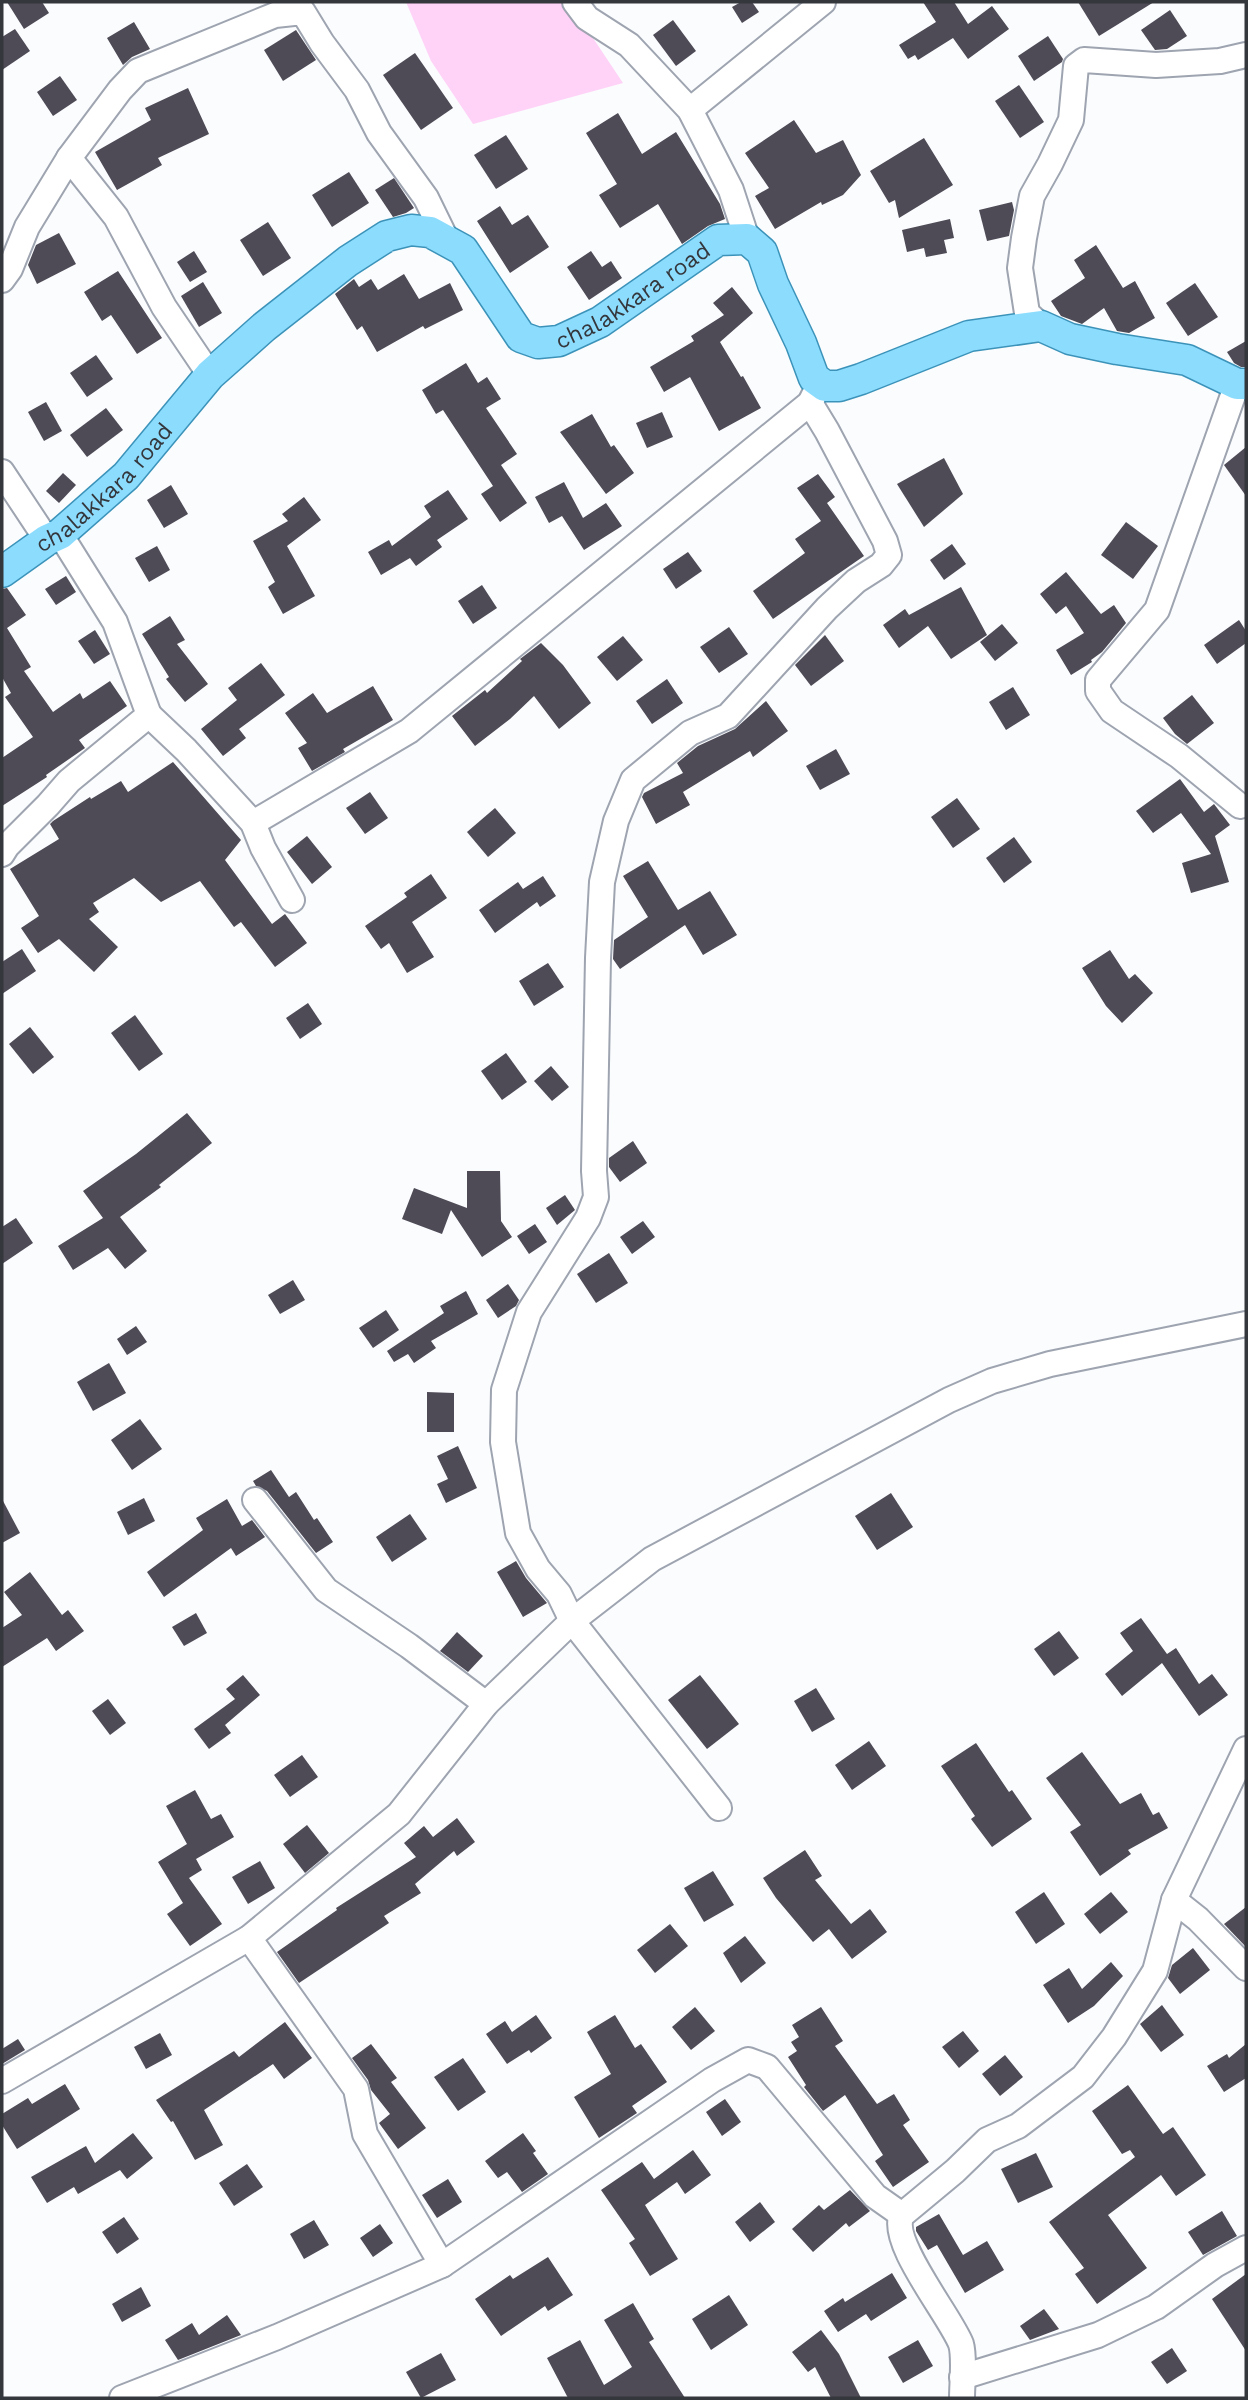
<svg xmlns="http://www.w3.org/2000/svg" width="1248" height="2400" font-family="'Work Sans',sans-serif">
<rect width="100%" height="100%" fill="#fafcfe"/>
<!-- green -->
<path fill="#ffd2f7" d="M406 2H569L623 83 473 124 431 61Z"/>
<!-- building -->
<g fill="#4e4a56">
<path d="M7 2H42L49 13 24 29Z"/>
<path d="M741 2H752L759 12 742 23 732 7Z"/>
<path d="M923 2H954L968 24 992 6 1009 29 968 59 953 38 918 60 915 55 908 59 899 45 936 22Z"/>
<path d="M1078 2H1154L1099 36Z"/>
<path d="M1170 10 1187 36 1167 49 1155 50 1141 30Z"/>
<path d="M673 20 696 51 676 66 653 35Z"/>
<path d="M134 22 150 49 132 57 123 65 107 38Z"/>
<path d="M15 29 30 51 2 70V37Z"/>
<path d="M296 30 316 60 283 81 264 50Z"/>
<path d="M1048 36 1063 59 1062 62 1034 81 1018 56Z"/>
<path d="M415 53 453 108 421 130 383 75Z"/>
<path d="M60 76 77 100 53 116 37 92Z"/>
<path d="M1019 85 1044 122 1020 138 995 101Z"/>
<path d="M188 88 209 134 158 158 162 165 117 190 95 152 151 120 145 108Z"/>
<path d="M618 113 642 154 676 132 720 204 725 219 708 226 682 244 658 204 620 228 599 195 617 184 586 133Z"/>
<path d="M794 120 816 153 843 140 861 175 843 195 822 205 821 202 775 229 755 196 769 188 745 153Z"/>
<path d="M506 135 528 169 496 189 474 155Z"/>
<path d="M924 138 953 185 899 218 895 200 889 203 870 171Z"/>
<path d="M349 172 369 203 332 227 312 195Z"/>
<path d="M394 178 414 208 406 213 393 217 375 190Z"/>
<path d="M1012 202 1014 210 1009 236 987 241 979 210Z"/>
<path d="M500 206 512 225 528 215 549 247 510 273 477 221Z"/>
<path d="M950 219 954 238 944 240 947 253 926 257 924 248 907 252 902 230Z"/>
<path d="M268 222 291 258 263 276 240 240Z"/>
<path d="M59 233 76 264 37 284 28 265 36 245Z"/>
<path d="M1096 245 1123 288 1135 281 1155 318 1129 333 1117 331 1104 308 1082 324 1061 316 1051 301 1085 278 1074 260Z"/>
<path d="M194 251 207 272 190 282 177 262Z"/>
<path d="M591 251 602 267 611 261 622 278 589 300 567 267Z"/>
<path d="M118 271 162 338 137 354 111 315 102 321 84 292Z"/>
<path d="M404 274 419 299 450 283 463 310 425 329 423 326 377 352 362 326 357 330 335 294 354 279 359 287 371 279 378 290Z"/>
<path d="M203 282 222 313 199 327 181 296Z"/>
<path d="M1195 283 1218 317 1188 336 1166 303Z"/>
<path d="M732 287 753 313 720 342 741 377 743 376 761 408 719 431 690 377 664 392 650 367 694 341 691 336 724 315 713 303Z"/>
<path d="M1246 341V367H1241L1234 363 1227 352Z"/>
<path d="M96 355 113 379 87 397 70 373Z"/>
<path d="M466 363 478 383 487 377 501 399 486 408 517 454 501 465 527 503 500 522 481 494 493 486 443 410 436 414 422 390Z"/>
<path d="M46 402 62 431 44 441 28 412Z"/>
<path d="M106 408 123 430 87 457 70 435Z"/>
<path d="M662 412 673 437 647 448 636 423Z"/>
<path d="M592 414 611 447 614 445 634 473 606 494 560 432Z"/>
<path d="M1246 447V496L1224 465Z"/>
<path d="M944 458 963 494 924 527 897 484Z"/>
<path d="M63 473 76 485 59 503 46 491Z"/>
<path d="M818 474 835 497 827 503 864 556 773 619 753 591 805 553 795 539 821 521 797 488Z"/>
<path d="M564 482 583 518 606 503 622 526 584 550 562 516 549 523 535 497Z"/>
<path d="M171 485 188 514 164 528 147 500Z"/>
<path d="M448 490 468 519 437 540 442 547 416 566 410 558 381 575 368 552 389 540 392 546 431 517 424 506Z"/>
<path d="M304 497 321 520 287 546 315 596 283 614 268 587 275 582 253 541 288 521 282 514Z"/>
<path d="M1126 522 1158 546 1133 579 1101 555Z"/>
<path d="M952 544 966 564 944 580 930 560Z"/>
<path d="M157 546 170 570 149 582 135 558Z"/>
<path d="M688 552 702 571 676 589 663 569Z"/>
<path d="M1066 572 1101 614 1114 605 1126 623 1102 652 1091 660 1092 662 1071 675 1056 650 1084 633 1066 606 1056 614 1040 594Z"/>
<path d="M66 576 76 592 56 605 45 589Z"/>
<path d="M482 585 497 608 473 624 458 601Z"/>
<path d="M961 587 987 635 951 659 928 626 899 648 883 625 905 609 909 615Z"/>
<path d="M7 588 26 615 7 628 31 667 24 671 53 712 80 693 83 699 110 681 127 706 79 740 85 748 46 775 47 777 2 806V758L33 737 5 697 11 693 2 677V589Z"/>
<path d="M170 616 185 640 177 644 208 684 185 702 166 679 169 677 142 634Z"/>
<path d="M1239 620 1246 631V643L1217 664 1204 645Z"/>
<path d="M1002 624 1018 643 995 661 980 642Z"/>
<path d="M729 627 748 654 719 673 700 647Z"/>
<path d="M95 630 110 654 94 664 78 641Z"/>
<path d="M825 635 844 661 811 686 795 665Z"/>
<path d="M623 636 643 660 617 681 597 657Z"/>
<path d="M541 643 563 665 591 703 559 729 534 696 510 719 475 746 452 716 485 690 487 693 522 661 520 659Z"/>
<path d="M261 663 285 695 239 729 246 738 223 756 201 729 237 700 228 688Z"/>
<path d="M667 679 683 703 652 724 636 701Z"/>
<path d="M373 686 393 720 343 749 345 752 312 771 298 748 307 743 285 713 313 693 327 713Z"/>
<path d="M1013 687 1030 715 1006 730 989 702Z"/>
<path d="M1192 695 1214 723 1187 744 1175 734 1163 718Z"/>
<path d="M766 701 788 731 753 757 750 751 683 792 690 805 656 824 642 797 644 793 683 773 677 763 698 746 735 729Z"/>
<path d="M836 749 850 774 820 790 806 766Z"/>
<path d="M173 762 241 840 225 860 272 924 285 914 307 943 275 967 241 922 234 927 200 881 161 902 134 878 93 903 99 912 89 919 118 947 94 972 59 939 38 953 21 928 39 916 10 869 59 839 50 824 53 821 90 797 91 799 121 781 128 792Z"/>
<path d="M1180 779 1204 812 1214 804 1230 825 1215 836 1229 882 1191 893 1182 863 1211 854 1181 813 1153 833 1136 811Z"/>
<path d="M370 792 388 818 365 834 346 808Z"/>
<path d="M957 798 980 829 953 848 931 817Z"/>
<path d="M495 808 516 833 488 857 467 832Z"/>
<path d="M307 836 332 867 312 884 287 852Z"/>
<path d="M1014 837 1032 862 1004 883 986 858Z"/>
<path d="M648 861 678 910 710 891 737 935 703 955 685 925 620 969 613 959 614 940 648 917 623 876Z"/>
<path d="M431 874 447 898 412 922 434 957 407 973 389 943 381 949 365 926 407 897 404 893Z"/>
<path d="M543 876 556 896 540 907 537 902 495 933 479 910 518 882 523 889Z"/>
<path d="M22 949 36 971 2 994V962Z"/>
<path d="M1110 950 1129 979 1135 974 1153 993 1122 1023 1106 1006 1082 968Z"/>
<path d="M548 963 564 987 534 1006 519 981Z"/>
<path d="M308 1003 322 1024 300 1039 286 1018Z"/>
<path d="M135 1015 163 1054 139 1071 111 1033Z"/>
<path d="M30 1027 54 1057 33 1074 9 1044Z"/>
<path d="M506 1053 527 1082 502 1100 481 1071Z"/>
<path d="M551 1066 569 1087 552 1101 534 1081Z"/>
<path d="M187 1113 212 1143 159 1185 161 1187 120 1217 147 1251 125 1269 108 1248 73 1270 58 1246 103 1218 83 1191 136 1154Z"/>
<path d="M633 1141 647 1163 620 1182 609 1167V1158Z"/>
<path d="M467 1171H500L501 1221 512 1237 482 1257 451 1210 442 1234 402 1219 414 1188 467 1208Z"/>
<path d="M565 1195 575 1210 557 1225 546 1208Z"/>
<path d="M16 1218 33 1243 2 1264V1227Z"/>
<path d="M643 1221 655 1237 632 1254 620 1237Z"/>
<path d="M535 1224 547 1242 529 1254 517 1236Z"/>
<path d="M609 1253 628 1283 596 1303 577 1274Z"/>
<path d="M293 1280 305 1300 280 1314 268 1295Z"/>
<path d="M508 1284 519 1300 516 1306 498 1318 486 1300Z"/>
<path d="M466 1291 478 1314 431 1341 436 1348 414 1363 408 1354 394 1362 387 1351 444 1313 440 1306Z"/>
<path d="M386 1310 399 1330 373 1348 359 1328Z"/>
<path d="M136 1326 147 1342 127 1355 117 1339Z"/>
<path d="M109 1363 126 1393 93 1411 77 1382Z"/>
<path d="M427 1392 454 1393V1432H427Z"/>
<path d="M140 1419 162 1449 132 1470 111 1440Z"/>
<path d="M458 1446 477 1488 446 1503 437 1484 448 1479 437 1456Z"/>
<path d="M271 1470 289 1497 296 1492 314 1520 317 1518 333 1542 316 1553 267 1491 256 1486 253 1481Z"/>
<path d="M891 1493 913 1527 877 1550 855 1516Z"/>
<path d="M144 1498 155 1521 128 1535 117 1512Z"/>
<path d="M2 1499 20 1533 2 1543Z"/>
<path d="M227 1499 242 1526 252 1520 265 1537 236 1556 231 1548 164 1597 147 1572 203 1530 196 1518Z"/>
<path d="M410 1514 427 1539 392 1562 376 1537Z"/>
<path d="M516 1561 526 1578 547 1603 523 1617 497 1572Z"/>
<path d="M30 1572 62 1615 68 1610 84 1631 56 1651 47 1638 2 1667V1628L22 1615 4 1592Z"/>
<path d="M196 1613 207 1633 184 1646 172 1627Z"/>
<path d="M1141 1618 1167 1654 1176 1648 1199 1684 1212 1674 1228 1695 1199 1716 1162 1663 1122 1696 1105 1674 1133 1651 1120 1633Z"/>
<path d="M1059 1631 1079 1658 1054 1676 1034 1649Z"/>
<path d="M457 1632 483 1656 468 1672 440 1651Z"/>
<path d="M243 1675 260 1695 225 1725 231 1733 209 1749 194 1729 235 1699 226 1689Z"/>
<path d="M700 1675 739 1724 707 1749 668 1700Z"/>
<path d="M816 1688 835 1719 812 1732 794 1701Z"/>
<path d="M108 1699 126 1723 110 1735 92 1711Z"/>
<path d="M869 1741 886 1766 852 1790 835 1765Z"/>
<path d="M976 1743 1009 1792 1012 1790 1032 1819 992 1847 971 1819 975 1816 941 1766Z"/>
<path d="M1082 1752 1120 1804 1141 1793 1153 1815 1159 1812 1168 1828 1128 1850 1131 1854 1100 1876 1070 1832 1081 1825 1046 1778Z"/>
<path d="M302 1755 318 1777 290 1797 274 1775Z"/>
<path d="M195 1790 211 1819 221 1814 234 1837 196 1859 202 1870 189 1878 222 1924 190 1946 167 1914 183 1903 158 1862 187 1844 166 1806Z"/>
<path d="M457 1818 475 1842 457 1856 454 1851 415 1884 421 1893 384 1916 389 1923 299 1983 277 1952 337 1910 336 1908 416 1857 404 1843 424 1826 433 1837Z"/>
<path d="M307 1825 329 1853 305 1873 283 1844Z"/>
<path d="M805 1850 822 1876 815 1880 851 1924 870 1909 887 1932 852 1959 829 1929 813 1942 776 1898 763 1878Z"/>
<path d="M260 1861 275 1888 248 1904 232 1877Z"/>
<path d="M713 1871 734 1905 704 1922 684 1888Z"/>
<path d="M1044 1892 1065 1924 1036 1944 1015 1912Z"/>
<path d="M1111 1892 1128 1912 1100 1934 1084 1914Z"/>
<path d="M1246 1907V1947L1224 1924Z"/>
<path d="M670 1924 688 1946 655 1973 637 1950Z"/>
<path d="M745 1936 766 1963 741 1983 723 1953Z"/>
<path d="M1193 1948 1210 1970 1180 1994 1168 1978 1172 1965Z"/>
<path d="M1111 1962 1123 1976 1094 2006 1068 2023 1043 1985 1069 1968 1082 1989Z"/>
<path d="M1162 2005 1184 2035 1161 2052 1140 2024Z"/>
<path d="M695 2007 715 2031 691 2050 672 2027Z"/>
<path d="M821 2007 843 2041 835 2046 877 2104 894 2094 910 2120 903 2125 929 2162 893 2187 875 2161 883 2155 845 2095 823 2111 804 2087 806 2085 788 2057 797 2051 791 2042 799 2037 792 2025Z"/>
<path d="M536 2015 552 2038 531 2053 529 2050 507 2064 486 2034 505 2021 512 2032Z"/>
<path d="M615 2015 635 2048 641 2044 667 2082 632 2106 637 2113 599 2138 574 2097 611 2074 587 2032Z"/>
<path d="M285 2022 312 2058 284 2079 273 2064 204 2110 223 2145 195 2160 173 2121 171 2122 156 2100 234 2051 239 2057Z"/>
<path d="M963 2031 979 2051 959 2068 942 2047Z"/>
<path d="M160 2033 172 2055 146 2069 134 2047Z"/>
<path d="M18 2039 25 2050 2 2064V2049Z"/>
<path d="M371 2044 397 2078 391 2082 426 2128 398 2149 379 2123 390 2114 371 2090 368 2080 352 2058Z"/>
<path d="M1246 2044V2078L1224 2092 1207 2066 1227 2054 1229 2058Z"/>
<path d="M1005 2055 1023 2077 1000 2096 982 2074Z"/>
<path d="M463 2058 486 2092 458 2111 434 2077Z"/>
<path d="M65 2084 80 2109 17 2149 2 2125V2114L28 2098 32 2104Z"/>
<path d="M1128 2085 1163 2134 1173 2127 1206 2175 1176 2196 1161 2175 1108 2215 1147 2268 1097 2304 1075 2274 1084 2268 1049 2222 1135 2157 1130 2150 1122 2154 1092 2111Z"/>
<path d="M725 2099 741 2122 722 2136 706 2112Z"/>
<path d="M133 2133 153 2158 127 2179 120 2170 78 2194 74 2187 47 2203 31 2177 86 2146 95 2163Z"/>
<path d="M523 2133 536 2151 533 2153 548 2174 522 2192 507 2172 498 2178 485 2161Z"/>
<path d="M693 2150 711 2175 685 2194 677 2182 645 2205 678 2259 650 2276 629 2243 635 2239 601 2190 642 2162 654 2179Z"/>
<path d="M1036 2153 1053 2187 1018 2203 1001 2169Z"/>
<path d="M247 2164 263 2187 234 2206 219 2183Z"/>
<path d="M448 2179 462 2202 437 2218 422 2195Z"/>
<path d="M850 2190 870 2211 849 2227 846 2223 813 2252 792 2229 819 2205 824 2210Z"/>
<path d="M760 2202 775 2222 750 2242 735 2222Z"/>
<path d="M1222 2211 1237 2236 1203 2255 1188 2232Z"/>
<path d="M939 2214 963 2255 987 2241 1004 2270 965 2293 937 2245 928 2250 916 2231V2227Z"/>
<path d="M124 2217 139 2239 117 2254 102 2232Z"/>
<path d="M314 2220 329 2245 304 2259 290 2234Z"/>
<path d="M380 2224 393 2243 373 2257 360 2238Z"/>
<path d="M548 2257 573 2295 548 2311 545 2306 501 2336 475 2299 510 2275 513 2279Z"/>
<path d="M892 2273 907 2298 871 2321 866 2314 838 2332 824 2311 843 2298 845 2302Z"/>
<path d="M1246 2274V2351L1212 2299Z"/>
<path d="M141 2287 151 2306 122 2322 112 2304Z"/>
<path d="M729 2295 748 2325 711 2350 692 2319Z"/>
<path d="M633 2303 654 2339 649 2342 685 2398H568L547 2358 580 2340 604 2385 632 2367 604 2320Z"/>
<path d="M1044 2309 1059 2329 1030 2340 1020 2326Z"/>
<path d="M227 2315 241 2335 178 2360 165 2340 192 2323 199 2335Z"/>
<path d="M821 2330 839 2354 861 2398H831L815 2367 808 2372 792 2352Z"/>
<path d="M918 2340 933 2366 903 2383 888 2357Z"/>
<path d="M1172 2348 1187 2371 1167 2384 1151 2362Z"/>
<path d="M441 2353 456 2380 421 2398 406 2372Z"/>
</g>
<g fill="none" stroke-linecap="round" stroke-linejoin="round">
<!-- minor casing -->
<g stroke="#9ea4b0" stroke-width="28">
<g id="minor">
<path d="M575 2 587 18 629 45 690 110 731 190 747 239"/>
<path d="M690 110 823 2"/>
<path d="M69 158 116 217 164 307 210 375"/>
<path d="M2 280 10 269 27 227 69 158 120 90 138 71 275 15 303 12 322 43 357 90 379 133 426 198 446 239"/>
<path d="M1041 326 1027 313 1020 268 1024 238 1032 196 1050 164 1071 120 1076 66 1084 60 1156 65 1220 61 1246 55"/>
<path d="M1237 384 1157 610 1098 680V691L1112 711 1179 756 1240 806"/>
<path d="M2 472 47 540"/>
<path d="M149 715 186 750 253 823 263 848 292 900"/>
<path d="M253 823 409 731 810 403 816 391"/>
<path d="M2 854 7 846 48 805 69 781 149 715 115 622 60 534"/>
<path d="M255 1500 326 1590 409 1646 486 1704"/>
<path d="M719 1808 572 1621 559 1594 538 1569 518 1533 503 1442 504 1390 529 1312 588 1218 596 1197 594 1171 598 958 602 882 616 821 633 780 690 733 728 716 827 608 856 581 881 565 889 555 885 541 827 431 810 403"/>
<path d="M1174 1900 1198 1919 1246 1968"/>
<path d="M249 1938 356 2089 365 2134 442 2265"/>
<path d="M2 2081 249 1938 399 1814 486 1704 572 1621 652 1559 949 1400 992 1381 1050 1364 1246 1324"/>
<path d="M962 2377 1098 2335 1156 2307 1215 2265 1246 2248"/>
<path d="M122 2398 277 2337 442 2265 712 2080 748 2060 767 2067 875 2196 902 2215"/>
<path d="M962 2398C962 2384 965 2357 961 2344 951 2317 888 2241 902 2215L955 2171 987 2140 1018 2126 1083 2077 1114 2037 1155 1971 1174 1900 1246 1749"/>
</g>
</g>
<!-- major casing -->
<g stroke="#3c93b9" stroke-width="33">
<g id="major">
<path id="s1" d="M2 572 47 540 60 534 126 476 210 375 264 327 348 261 387 236 411 230 430 232 463 250 521 337 538 343 559 341 600 322 718 240 747 239 762 252 773 284 801 343 814 378 825 386H839L861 379 969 336 1041 326 1070 339 1117 349 1187 360 1237 384H1246"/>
</g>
</g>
<!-- minor -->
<use href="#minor" stroke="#fff" stroke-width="24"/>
<!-- major -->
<use href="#major" stroke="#8cdcfe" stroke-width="30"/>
</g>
<g text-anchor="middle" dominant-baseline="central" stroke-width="7" stroke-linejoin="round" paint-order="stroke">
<!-- street labels -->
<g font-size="23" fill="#34373c" stroke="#fff">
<text stroke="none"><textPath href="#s1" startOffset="826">chalakkara road</textPath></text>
<text stroke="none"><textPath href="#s1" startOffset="133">chalakkara road</textPath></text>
</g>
</g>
<!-- border -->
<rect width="1248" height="2400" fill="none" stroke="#34373c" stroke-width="7"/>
</svg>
